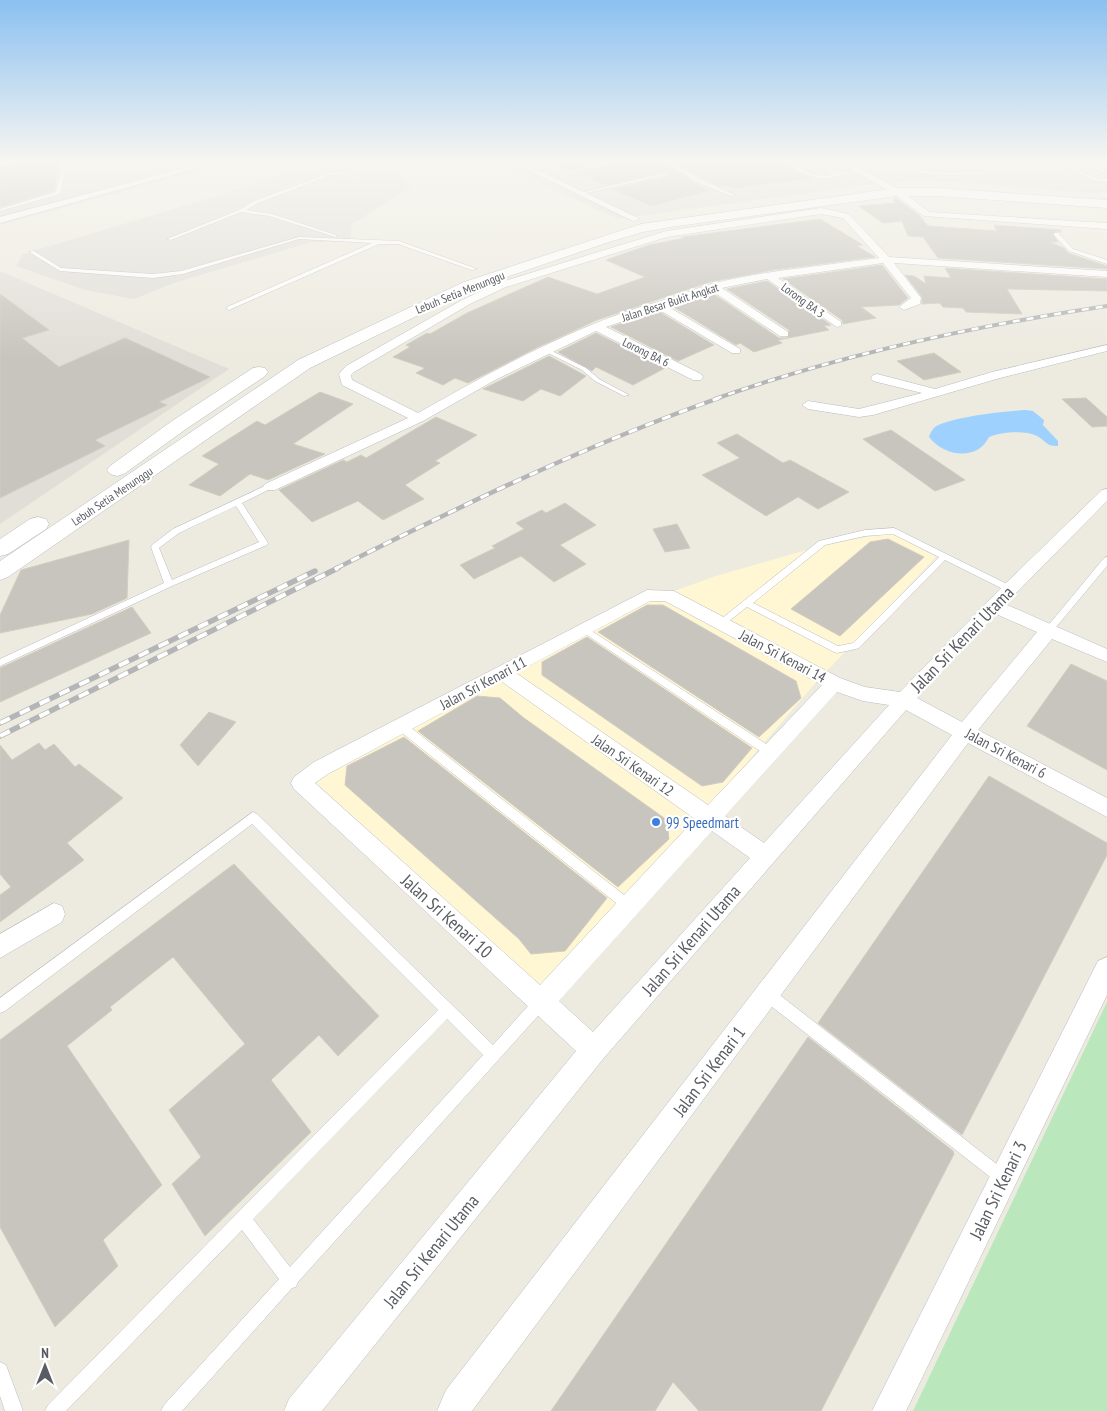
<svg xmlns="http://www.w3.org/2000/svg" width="1107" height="1411" font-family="'PT Sans Narrow',sans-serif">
<rect width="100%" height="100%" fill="#edebe0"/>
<!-- commercial -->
<path fill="#fff7d4" d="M892 533 936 557 818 680 708 808 540 986 314 781 652 599 716 576 831 543Z"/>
<!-- industrial -->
<g fill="#e1ded8">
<path d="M0 161H234L0 225Z"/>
<path d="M493 161H1107V192L1088 193 922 180 888 182 618 219Z"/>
<path d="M345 162 403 175 411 187 352 224 350 242H312L177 282 134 299 85 290 16 266 23 254 217 196 306 165Z"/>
<path d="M0 271 229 369 0 524Z"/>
</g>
<!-- green -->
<path fill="#bbe7bd" d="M1107 1002V1411H913Z"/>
<!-- water -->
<path fill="#9fd1ff" d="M1026 410 1033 411 1044 420 1043 425 1058 441V446C1047 447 1046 441 1037 436 1025 430 1001 432 989 437 977 462 943 456 929 437 930 433 932 430 935 427 951 417 1006 411 1026 410Z"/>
<!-- building -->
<g fill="#c8c5be" stroke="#d2cdbf">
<path d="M59 161 54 191 0 207V167Z"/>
<path d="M552 161H606L571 170Z"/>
<path d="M621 161H662L694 183 711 190 651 206 613 189 666 177 668 175 665 172 605 185 579 173Z"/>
<path d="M672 161H781L801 175 811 178 733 188 728 185 721 187 700 177Z"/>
<path d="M894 198H896L919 215 928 226 997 231 994 225 1061 230V233L1058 231 1052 233 1058 242H1050L1064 248 1068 253 1107 266V269L938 258 923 237 908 236 902 221 883 223 859 206 895 203Z"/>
<path d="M820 219 863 245 857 246 875 257 773 270 710 282 597 320 536 348 468 383 455 378 443 385 416 373 425 368 393 357 410 347 406 345 427 333 430 334 467 313 548 277 597 294 645 277 606 260 649 245 685 238 682 237Z"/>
<path d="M882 265 908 298 899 305 861 307 876 318 843 324 842 320 783 279Z"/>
<path d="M945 268 1107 279V291L1007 289 1022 314 966 312 963 308 943 307 940 303 922 304V297L905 275 914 276 926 284 924 276 951 278Z"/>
<path d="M767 281 831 325 824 326 829 330 778 340 782 343 754 352 740 343 736 345 672 306 712 293 779 338H788L789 330 727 289Z"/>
<path d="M0 294 49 330 22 338 59 367 125 338 210 377 159 402 167 405 95 440 105 446 0 498Z"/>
<path d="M658 311 714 345 678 361 611 327Z"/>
<path d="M596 333 665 368 633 385 596 367 592 371 558 352Z"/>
<path d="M934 353 961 372 924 380 897 361Z"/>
<path d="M549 356 586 376 560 396 541 389 523 401 483 389Z"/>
<path d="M320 392 353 404 293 444 325 454 268 480 250 474 220 496 189 485 219 464 202 456 257 421 265 425Z"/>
<path d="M1086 398 1107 417V426L1092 427 1062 399Z"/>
<path d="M436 417 477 435 435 461 440 463 405 485 424 499 383 520 358 501 312 522 279 490 343 460 347 462 361 455 366 458Z"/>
<path d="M891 430 965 480 935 491 863 439Z"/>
<path d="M737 434 783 463 790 460 849 492 818 509 798 497 766 516 702 475 740 458 717 443Z"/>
<path d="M565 503 596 525 560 545 586 564 554 582 521 556 474 579 460 565 495 548 492 546 524 529 516 523 542 510 546 513Z"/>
<path d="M677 524 690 548 665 552 653 529Z"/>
<path d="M888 539 924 557 840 636 791 609 870 542Z"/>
<path d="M129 540 127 598 92 614 0 633V615L21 570Z"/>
<path d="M647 605H663L796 681 801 698 759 737 598 632Z"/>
<path d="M132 607 151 633 0 702V668Z"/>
<path d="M587 637 752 748 723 782 702 786 542 675V662Z"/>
<path d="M1071 664 1107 681V770L1027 726Z"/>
<path d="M477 696 500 698 524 718 667 820 669 839 618 887 418 731Z"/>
<path d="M209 712 236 722 198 766 180 745Z"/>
<path d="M404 737 607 898 565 951 531 954 519 939 345 785 347 766Z"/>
<path d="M39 743 45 750 54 744 75 767 79 764 123 798 67 843 84 860 0 922V895L11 887 0 874V745L12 760Z"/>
<path d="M989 776 1107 843V855L962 1135 818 1023Z"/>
<path d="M234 864 379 1016 338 1056 319 1035 271 1080 311 1132 205 1236 172 1184 201 1157 169 1110 245 1044 173 957 110 1007 112 1010 67 1046 162 1185 103 1240 118 1266 55 1327 0 1227V1040Z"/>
<path d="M808 1037 953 1151 954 1154 821 1411H699L673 1382 655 1411H551Z"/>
</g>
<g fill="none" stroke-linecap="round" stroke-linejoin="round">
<!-- lane casing -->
<g stroke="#b9bbc1" stroke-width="1">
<g id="lane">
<path d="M20 161H33L0 165V163Z"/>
<path d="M63 161H67L60 194 0 211V209L56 192Z"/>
<path d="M151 161C157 161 161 165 167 165 175 166 184 161 192 161L171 167 180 171 179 173Z"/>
<path d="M613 161H619L548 179 546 178Z"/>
<path d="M664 161H669L699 179 735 195 731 196 695 181Z"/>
<path d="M783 161H788C802 169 817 180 835 174L813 161H818L839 173 859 170 861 171 831 178H817L802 173Z"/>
<path d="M899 161H903L912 170 948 173 1014 171 1002 161H1006L1020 172 948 175 911 172Z"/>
<path d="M1080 161H1085L1107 171V174Z"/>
<path d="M1102 161H1107V164Z"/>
<path d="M1071 168 1098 179H1107V181H1095L1071 170Z"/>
<path d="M341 172 362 179 360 180 341 174 332 175 258 203 246 210 272 214 336 235V237L269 216 241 212 171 240 167 239 239 210 254 201 329 173Z"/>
<path d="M664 173 666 175 582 194 580 193Z"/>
<path d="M1054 233H1058L1073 249 1107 260V264L1069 251 1054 235Z"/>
<path d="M299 237 399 241 477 269 472 270 398 244H379L229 310 227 309V307L372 243 299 239 183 274 153 278 60 271 29 252 34 251 61 268 153 274 181 271Z"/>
<path d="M546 348 586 368 599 379 629 395 624 396 595 381 582 370 544 351V349Z"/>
<path d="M267 485H273L274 487 242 503 268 543 267 545 172 586 0 666V659L164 583 151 547 152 545 173 529ZM236 506 259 542 172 580 159 548 179 533Z"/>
<path d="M894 528 1013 587 1014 589 1010 592 1007 591 945 560 859 648 856 649 837 653 834 652 747 607 724 625 721 626 716 623 819 541 865 530ZM893 534 939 557 853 643 838 646 753 603 825 545 865 536Z"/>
<path d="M1107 557V566L1052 632H1046L1044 630 1046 628 1104 558Z"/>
<path d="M584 626 774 749 775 752 774 755H766L581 631 579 629Z"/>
<path d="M401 722 405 723 633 902 635 906 633 910 629 912 625 910 397 729 396 726 397 723Z"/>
<path d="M253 812 257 814 493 1045 536 997 541 995 546 997 548 1002 546 1007 298 1282 296 1287 292 1288 182 1411H161L164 1405 279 1279 242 1230 66 1411H45L48 1405 438 1010 252 824 5 1011 0 1013V998ZM447 1019 483 1055 290 1267 253 1219Z"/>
<path d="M767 987 772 989 1008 1173 1011 1178 1008 1183 1003 1186 998 1183 762 999 760 994 762 989Z"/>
<path d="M0 1362 6 1365 23 1411H5L0 1396Z"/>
</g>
</g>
<!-- street casing -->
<g stroke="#b9bbc1" stroke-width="1">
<g id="street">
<path d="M210 161H222L0 223V217Z"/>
<path d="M509 161H519L640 219 633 221Z"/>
<path d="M837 161H846L900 190 929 212 1107 223V229L924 216 894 194Z"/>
<path d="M821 208 849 214 889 257 1107 271V277L894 263 921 298 920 304 904 310 899 307 911 298 883 263 778 278 841 322V326L837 327 767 279 722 288 788 332V336H780L712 291 667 306 740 349V353H732L658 309 606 327 701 374 703 377 701 380H693L596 331 497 379 423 421 275 490H265L263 487 265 484 408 418 342 385 339 374 346 366 462 300 498 283 666 231ZM821 214 843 218 879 258C823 266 766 270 711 284 694 289 678 297 661 301 576 324 495 370 418 413L352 380 351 375 354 372 470 304 506 287 667 237Z"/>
<path d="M1107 345V351L1000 378 873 415 859 417 808 409 802 405 808 401 859 409 922 393 873 381 871 378 873 375 877 374 935 389 992 372Z"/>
<path d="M1107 489V501L1005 604 1107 649V662L1052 639 978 730 1107 798V817L968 743 472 1411H437L446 1390 952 735 906 710 603 1059 322 1411H284L289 1399 576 1051 294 789 291 783 294 777 314 762 647 590 674 591 840 678 865 687 900 692 1004 585 1102 490ZM650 601H665L822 685 708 805 516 673ZM996 614 1037 632 962 722 917 698ZM501 681 695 819 540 985 315 783 328 774ZM837 692 863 701 889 705 764 843 725 816ZM712 831 750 858 593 1032 559 1001Z"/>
<path d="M54 903 62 906 65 914 62 922 0 958V934Z"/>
<path d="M1107 957V995L906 1411H872L1098 961Z"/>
</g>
</g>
<!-- secondary casing -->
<g stroke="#b6bac0" stroke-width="1">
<g id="secondary">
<path d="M897 188H939L1107 200V208L939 196H897L670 227 643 232 609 242 474 288 310 368 8 577 0 580V561L298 360 464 282 641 224Z"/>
<path d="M259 367 265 368 268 372 265 376 186 429 124 474 117 476 110 474 107 470 110 466 172 421 253 368Z"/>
<path d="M38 517 46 519 49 524 46 529 8 554 0 556V539L30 519Z"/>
</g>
</g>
<!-- lane -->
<use href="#lane" fill="#fff" fill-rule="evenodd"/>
<!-- street -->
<use href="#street" fill="#fff" fill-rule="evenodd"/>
<!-- secondary -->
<use href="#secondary" fill="#fff" fill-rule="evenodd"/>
<!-- rail-far2 casing -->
<g stroke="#b4b5b6" stroke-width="4">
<path id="rail-far2" d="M715 399C842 354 974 326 1107 306"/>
</g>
<!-- rail-far1 casing -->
<g stroke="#b4b5b6" stroke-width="4.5">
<path id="rail-far1" d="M335 569C461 506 586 445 719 398"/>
</g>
<!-- rail casing -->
<g stroke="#b4b5b6" stroke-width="5.5">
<g id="rail">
<path d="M0 723 315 571"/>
<path d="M0 736 338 568"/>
</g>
</g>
<!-- rail-far2 -->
<use href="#rail-far2" stroke="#fff" stroke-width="2.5" stroke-dasharray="7" stroke-linecap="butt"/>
<!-- rail-far1 -->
<use href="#rail-far1" stroke="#fff" stroke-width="3" stroke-dasharray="9" stroke-linecap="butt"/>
<!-- rail -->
<use href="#rail" stroke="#fff" stroke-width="4" stroke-dasharray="11" stroke-linecap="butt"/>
</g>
<!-- sky -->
<linearGradient id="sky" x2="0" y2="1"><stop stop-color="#8bc0f1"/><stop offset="0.45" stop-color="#f7f6f1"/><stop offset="1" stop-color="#f7f6f1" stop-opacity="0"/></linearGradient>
<rect width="1107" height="358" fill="url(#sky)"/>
<!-- markers -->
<circle fill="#3f7fe0" stroke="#fff" stroke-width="2" cx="656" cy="822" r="5"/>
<g text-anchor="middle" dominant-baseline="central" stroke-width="4.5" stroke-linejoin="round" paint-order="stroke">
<!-- far-street labels -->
<g font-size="12" fill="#595d63" stroke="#fff">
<text transform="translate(460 292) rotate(-22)">Lebuh Setia Menunggu</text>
<text transform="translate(803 300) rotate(36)">Lorong BA 3</text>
<text transform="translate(670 302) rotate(-18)">Jalan Besar Bukit Angkat</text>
<text transform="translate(646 352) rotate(26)">Lorong BA 6</text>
<text transform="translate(112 496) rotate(-34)">Lebuh Setia Menunggu</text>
</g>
<!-- street labels -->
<g font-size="15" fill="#595d63" stroke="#fff">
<text transform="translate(783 656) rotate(28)">Jalan Sri Kenari 14</text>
<text transform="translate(483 683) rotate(-28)">Jalan Sri Kenari 11</text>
<text transform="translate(1006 753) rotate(28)">Jalan Sri Kenari 6</text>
<text transform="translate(633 765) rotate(35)">Jalan Sri Kenari 12</text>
</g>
<!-- shop labels -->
<g font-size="15" fill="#366cbe" stroke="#fff" text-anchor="start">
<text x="666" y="822">99 Speedmart</text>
</g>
<!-- near-street labels -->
<g font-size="18" fill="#595d63" stroke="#fff">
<text transform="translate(962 639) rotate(-46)">Jalan Sri Kenari Utama</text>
<text transform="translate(447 916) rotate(42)">Jalan Sri Kenari 10</text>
<text transform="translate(691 940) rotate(-49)">Jalan Sri Kenari Utama</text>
<text transform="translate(709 1071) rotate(-53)">Jalan Sri Kenari 1</text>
<text transform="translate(998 1190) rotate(-64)">Jalan Sri Kenari 3</text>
<text transform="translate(431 1251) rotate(-51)">Jalan Sri Kenari Utama</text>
</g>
</g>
<!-- north arrow -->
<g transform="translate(45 1366)" stroke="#ffffff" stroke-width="4" paint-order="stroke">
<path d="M0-4L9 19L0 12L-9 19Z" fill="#595d63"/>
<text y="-8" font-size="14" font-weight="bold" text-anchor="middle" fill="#595d63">N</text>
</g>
</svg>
